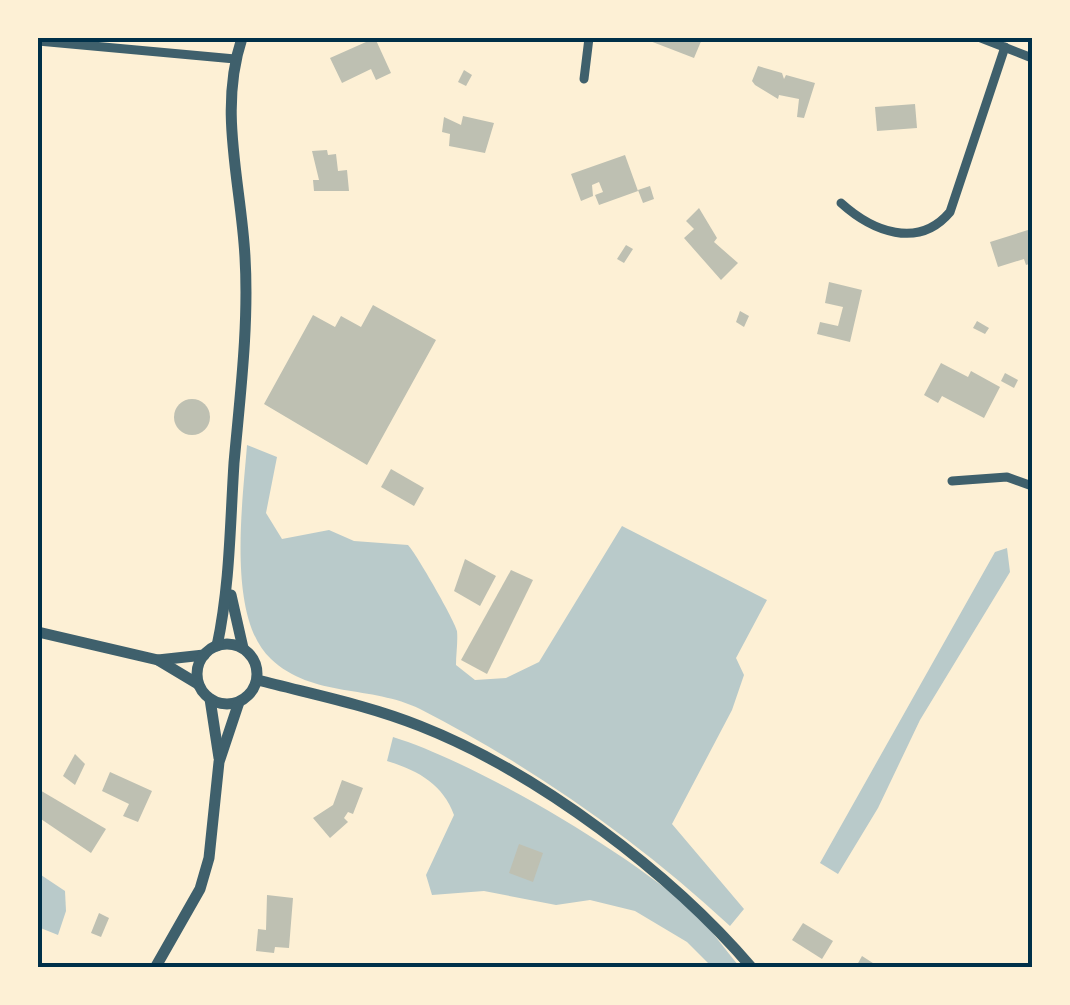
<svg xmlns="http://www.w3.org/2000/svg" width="1070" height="1005" font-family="'Fira Sans',sans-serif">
<rect width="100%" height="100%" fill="#fdf0d5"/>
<!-- green -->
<g fill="#b9caca">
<path d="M247 445 277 457 266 513 282 539 329 530 354 541 408 545C416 553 456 623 457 631 458 642 456 654 456 665L475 680 506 678 539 662 622 526 767 600 736 658 744 675 732 710 672 824 744 909 730 926C637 840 533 767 420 709 372 685 312 698 271 659 226 618 243 500 247 445Z"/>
<path d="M1007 548 1010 572 920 720 878 808 838 874 820 863 995 552Z"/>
<path d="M393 737C477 763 631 854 696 914 712 930 725 950 740 967H712L687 942 635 911 590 900 556 905 484 891 432 895 426 875 454 815C443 784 417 770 387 761Z"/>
<path d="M38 873 65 891 66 911 58 935 38 927Z"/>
</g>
<!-- building -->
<g fill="#bec0b2">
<path d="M375 38 391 73 376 80 371 69 342 83 330 58Z"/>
<path d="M651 38H698L702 39 694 58 650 41Z"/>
<path d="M758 66 782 73 784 79 786 75 815 83 804 118 797 117 799 99 779 95 778 99 755 85 752 81Z"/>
<path d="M464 70 472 75 466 86 458 82Z"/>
<path d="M915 104 917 128 877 131 875 107Z"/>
<path d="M463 116 494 123 485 153 449 146 450 134 442 132 444 117 461 125Z"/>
<path d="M327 150 328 155 336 154 338 171 347 170 349 191H314L313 180H319L312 151Z"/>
<path d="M625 155 638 191 599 205 595 195 603 192 599 182 592 185 593 196 581 201 571 174Z"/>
<path d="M650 186 654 199 643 203 638 190Z"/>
<path d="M699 208 717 238 714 242 738 263 721 280 684 238 694 229 686 221Z"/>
<path d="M1028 230 1032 263 1026 265 1024 259 998 267 990 242Z"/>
<path d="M626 245 633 249 624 263 617 259Z"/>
<path d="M829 282 862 290 850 342 817 334 820 322 838 326 843 307 825 303Z"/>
<path d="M373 305 436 340 367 465 264 404 313 315 335 327 341 316 361 327Z"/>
<path d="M740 311 749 316 744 327 736 322Z"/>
<path d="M977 321 989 328 985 334 973 328Z"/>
<path d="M941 363 968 377 971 371 1000 387 984 418 942 396 938 403 924 395Z"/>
<path d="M1005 373 1018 380 1014 388 1001 381Z"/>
<circle cx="192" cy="417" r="18"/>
<path d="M391 469 424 488 414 506 381 487Z"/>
<path d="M465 559 496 576 480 606 454 591Z"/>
<path d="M511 570 533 580 487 674 461 660Z"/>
<path d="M75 754 85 764 75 785 63 776Z"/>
<path d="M110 772 152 791 138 822 123 816 129 804 102 791Z"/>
<path d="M342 780 363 788 353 814 348 812 344 818 348 822 330 838 313 818 333 805Z"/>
<path d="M38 789 106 829 91 853 38 817Z"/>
<path d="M519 844 543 853 533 882 509 873Z"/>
<path d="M267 895 293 898 289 948 275 947 274 953 256 951 258 929 266 930Z"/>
<path d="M99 913 109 918 101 937 91 933Z"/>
<path d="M803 923 833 941 822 959 792 940Z"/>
<path d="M862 956 876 965 874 968 857 965Z"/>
</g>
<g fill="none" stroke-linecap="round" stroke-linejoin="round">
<!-- minor -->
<g stroke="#3f606c" stroke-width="9">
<path d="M981 38 1032 58"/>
<path d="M38 41 235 59"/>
<path d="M584 79 589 38"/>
<path d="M841 203C872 231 918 250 950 212L1005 47"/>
<path d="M952 481 1007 477 1032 486"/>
</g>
<!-- tertiary -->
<g stroke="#3f606c" stroke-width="11">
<path d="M231 595 243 648"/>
<path d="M38 632 158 660 204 655"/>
<circle cx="227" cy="674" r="30"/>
<path d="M217 646C230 585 230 525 234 463 240 396 249 325 245 257 241 182 218 111 242 38"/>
<path d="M158 660 198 684"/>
<path d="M258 680C311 694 368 705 420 726 537 772 671 873 752 968"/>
<path d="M210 699 219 758"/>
<path d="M155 968 200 889 209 858 219 762 239 702"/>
</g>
</g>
<!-- border -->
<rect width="1070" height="1005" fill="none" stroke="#fdf0d5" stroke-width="80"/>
<rect x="40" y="40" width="990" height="925" fill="none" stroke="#003049" stroke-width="4"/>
</svg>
